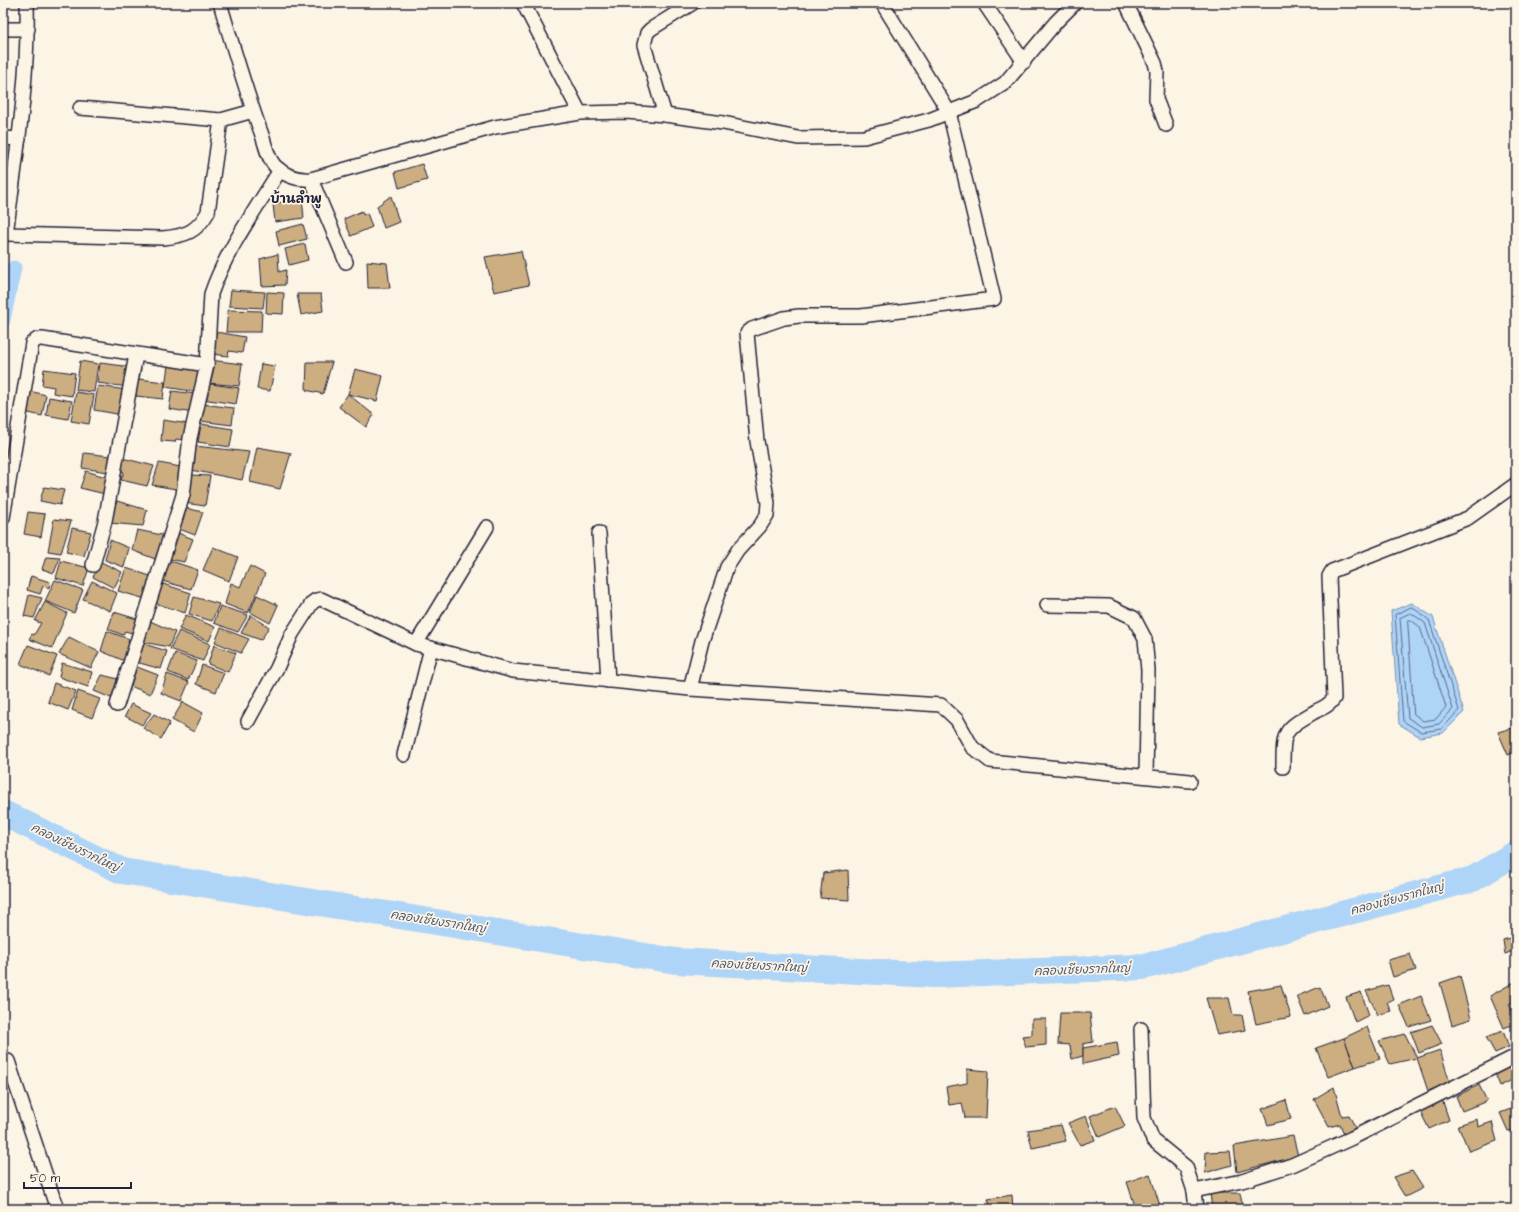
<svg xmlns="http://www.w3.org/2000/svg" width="1519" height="1212" font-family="'Architects Daughter','Playpen Sans Thai',sans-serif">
<rect width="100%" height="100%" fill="#fcf5e5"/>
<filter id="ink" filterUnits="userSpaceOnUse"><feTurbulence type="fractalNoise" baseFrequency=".025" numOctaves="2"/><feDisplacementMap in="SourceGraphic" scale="8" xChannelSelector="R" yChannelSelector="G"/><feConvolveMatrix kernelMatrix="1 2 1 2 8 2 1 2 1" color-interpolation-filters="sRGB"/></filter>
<g filter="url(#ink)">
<!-- water -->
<path fill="#aed4f8" stroke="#768dac" d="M1412 603 1433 617 1464 712 1443 733 1420 737 1399 724 1391 611Z"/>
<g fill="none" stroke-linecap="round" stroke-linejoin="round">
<!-- shore -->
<g stroke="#5a6987" stroke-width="1">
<path d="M1412 607 1429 620 1459 710 1442 729 1421 732 1403 721 1395 615Z"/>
<path d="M1411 613 1425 623 1453 709 1439 724 1422 727 1408 718 1400 618Z"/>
<path d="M1408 620H1411L1420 627 1446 707 1436 719 1423 721 1414 714Z"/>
</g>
<!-- canal -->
<path stroke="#aed4f8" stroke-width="15" d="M3 320 14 268"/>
<!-- river -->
<path stroke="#aed4f8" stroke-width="26" d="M3 813 122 871 676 961 934 975 1143 967 1473 879 1516 853"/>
</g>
<!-- building -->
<g fill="#ccae81" stroke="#22223b">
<path d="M422 164 427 180 399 188 395 172Z"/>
<path d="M391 196 399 222 384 228 377 206Z"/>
<path d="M302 198 304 218 275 222 273 204Z"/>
<path d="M362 211 363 215 367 213 372 227 351 236 344 219Z"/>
<path d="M303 224 307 239 279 246 276 231Z"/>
<path d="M305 244 308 260 289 265 285 249Z"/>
<path d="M521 251 529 285 494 292 485 257Z"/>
<path d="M278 254 279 272 286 270 285 285 262 286 260 259Z"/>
<path d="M367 261 387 263 390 288H368Z"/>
<path d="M231 290 265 292 263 308 229 306Z"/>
<path d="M267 292 284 293 283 314 266 313Z"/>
<path d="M297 294H321L323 311 301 315Z"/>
<path d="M228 310 262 311 261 332H226Z"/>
<path d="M216 332 245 337 242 353 229 351 228 356 212 354Z"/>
<path d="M210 360 242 364 239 386 208 383Z"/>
<path d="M80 361 98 364 94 392 76 390Z"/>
<path d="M307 362H332L323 394 306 390Z"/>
<path d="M100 363 132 367 129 387 97 383Z"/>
<path d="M261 364 275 366 270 391 257 389Z"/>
<path d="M168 365 200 369 197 392 165 387Z"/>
<path d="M44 369 75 373 72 396 53 393 54 387 42 385Z"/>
<path d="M355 369 383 376 377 401 348 394Z"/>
<path d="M138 379 165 382 163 399 136 396Z"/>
<path d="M204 383 239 388 236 404 202 399Z"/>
<path d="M98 386 127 390 123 415 94 410Z"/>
<path d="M29 391 46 395 42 416 24 412Z"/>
<path d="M172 391 196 394 193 413 169 409Z"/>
<path d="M76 392 94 395 89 424 71 421Z"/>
<path d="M348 394 374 415 366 427 339 407Z"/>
<path d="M49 397 72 401 68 419 46 415Z"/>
<path d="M202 404 234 408 232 425 200 421Z"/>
<path d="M163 420 188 424 185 440 176 439 175 442 161 441Z"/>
<path d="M201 424 233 429 230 447 198 442Z"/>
<path d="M195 446 249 452 242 480 191 470Z"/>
<path d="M257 447 291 453 280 489 250 482Z"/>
<path d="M84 453 110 456 108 472 82 468Z"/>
<path d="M122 458 154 466 147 486 121 480 124 472 118 470Z"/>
<path d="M159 463 186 468 182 490 152 485Z"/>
<path d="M86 471 112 479 105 494 80 488Z"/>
<path d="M192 475 210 476 205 506 184 503Z"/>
<path d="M44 487 64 490 60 505 40 501Z"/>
<path d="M117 501 147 510 143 526 109 523Z"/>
<path d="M181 507 203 512 195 535 174 527Z"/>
<path d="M28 512 45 514 41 537 24 534Z"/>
<path d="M54 519 71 521 61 553 48 551Z"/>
<path d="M72 528 91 532 84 556 66 552Z"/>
<path d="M137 530 167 536 155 559 132 550Z"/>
<path d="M173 531 193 539 184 562 165 558Z"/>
<path d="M110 540 129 548 124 567 105 560Z"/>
<path d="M213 547 238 557 229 581 203 570Z"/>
<path d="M46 557 60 558 54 573 42 569Z"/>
<path d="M168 560 198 570 191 589 162 581Z"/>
<path d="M61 561 89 568 83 586 56 578Z"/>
<path d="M101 562 122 572 114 588 93 577Z"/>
<path d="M250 566 265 574 248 613 225 604 231 583 240 587Z"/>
<path d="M126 568 156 578 149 600 118 591Z"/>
<path d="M31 576 50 582 49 588 43 586 40 594 27 590Z"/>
<path d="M55 580 83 590 74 613 45 601Z"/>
<path d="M92 581 117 593 110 611 83 599Z"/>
<path d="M160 583 191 593 185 613 155 603Z"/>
<path d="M29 595 42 598 34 618 24 616Z"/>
<path d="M257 595 278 605 270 623 250 612Z"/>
<path d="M194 597 219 604 212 621 189 614Z"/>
<path d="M45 602 67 613 52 648 29 639 32 634 34 635 41 623 35 621Z"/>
<path d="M220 606 248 615 238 632 214 623Z"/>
<path d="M114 612 137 619 132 633 125 631 123 635 108 629Z"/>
<path d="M186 615 215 627 209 641 179 629Z"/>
<path d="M251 615 269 627 261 640 241 633Z"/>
<path d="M150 621 175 632 169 647 143 642Z"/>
<path d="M221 628 249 639 241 653 215 642Z"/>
<path d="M107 631 129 639 128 643 133 646 127 662 101 651Z"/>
<path d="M179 631 210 644 203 661 170 649Z"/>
<path d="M69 637 99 652 91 668 59 654Z"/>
<path d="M144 644 167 651 161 669 136 662Z"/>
<path d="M28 645 57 656 49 676 20 664Z"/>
<path d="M214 645 236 653 228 672 208 664Z"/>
<path d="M175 653 197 661 188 680 168 672Z"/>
<path d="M62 663 92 672 88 687 59 677Z"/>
<path d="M202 665 224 673 216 692 196 684Z"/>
<path d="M137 667 158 675 150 694 130 686Z"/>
<path d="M167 674 189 682 181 701 161 693Z"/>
<path d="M102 675 118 679 111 698 94 691Z"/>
<path d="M54 683 76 691 68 710 48 702Z"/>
<path d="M78 691 100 699 92 718 72 710Z"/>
<path d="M183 702 203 713 194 732 172 720Z"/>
<path d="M131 704 151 713 142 725 125 716Z"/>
<path d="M154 714 170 723 161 739 143 728Z"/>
<path d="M1516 727V752L1508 755 1498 732Z"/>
<path d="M848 870 849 900 820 898 823 873Z"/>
<path d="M1516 936V950L1505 954 1503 940Z"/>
<path d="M1410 954 1416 970 1393 977 1388 960Z"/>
<path d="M1460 976 1471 1019 1452 1025 1440 983Z"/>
<path d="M1516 981V1001L1509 1004 1516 1019V1023L1504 1028 1490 996Z"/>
<path d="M1281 985 1291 1017 1256 1024 1248 991Z"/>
<path d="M1388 985 1393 999 1387 1002 1391 1011 1378 1015 1366 991Z"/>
<path d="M1320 987 1328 1006 1305 1016 1297 996Z"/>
<path d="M1361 992 1369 1015 1355 1022 1346 997Z"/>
<path d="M1421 996 1431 1020 1409 1027 1399 1005Z"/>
<path d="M1206 998H1229L1233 1015H1242L1245 1030 1217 1035Z"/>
<path d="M1060 1013H1090L1093 1042 1083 1044V1056L1072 1059 1070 1045 1058 1044Z"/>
<path d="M1032 1019H1046V1045L1026 1047 1022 1036 1032 1035Z"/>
<path d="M1432 1025 1442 1044 1419 1053 1411 1032Z"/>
<path d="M1367 1027 1380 1059 1355 1067 1344 1038Z"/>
<path d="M1503 1031 1509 1047 1495 1053 1486 1037Z"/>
<path d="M1405 1034 1417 1058 1390 1064 1379 1041Z"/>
<path d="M1344 1038 1355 1067 1328 1077 1316 1048Z"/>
<path d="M1117 1042 1119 1056 1083 1064V1048Z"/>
<path d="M1440 1050 1450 1083 1428 1091 1417 1058Z"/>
<path d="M1514 1062 1516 1078 1500 1086 1494 1071Z"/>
<path d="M967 1069 988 1071 986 1118H965L962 1103 949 1105 946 1087 967 1083Z"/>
<path d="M1479 1085 1487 1101 1462 1111 1456 1096Z"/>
<path d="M1334 1087 1342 1116 1349 1115 1357 1131 1345 1137 1340 1124 1329 1127 1314 1099Z"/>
<path d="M1442 1099 1449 1120 1429 1129 1420 1111Z"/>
<path d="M1286 1100 1291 1119 1268 1125 1262 1109Z"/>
<path d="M1115 1106 1125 1126 1099 1137 1090 1116Z"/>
<path d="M1516 1107V1130L1508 1131 1500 1113Z"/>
<path d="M1086 1116 1095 1140 1080 1145 1068 1123Z"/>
<path d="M1477 1119 1478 1127 1492 1122 1497 1141 1469 1151 1458 1125Z"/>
<path d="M1061 1125 1066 1141 1032 1148 1028 1130Z"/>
<path d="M1293 1136 1298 1156 1237 1172 1234 1146Z"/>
<path d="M1230 1151 1232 1165 1205 1173 1206 1152Z"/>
<path d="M1412 1171 1423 1188 1405 1197 1393 1177Z"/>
<path d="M1150 1174 1161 1209H1136L1127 1182Z"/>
<path d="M1210 1193H1240L1243 1209H1212Z"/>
<path d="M1012 1195 1013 1209H991L988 1199Z"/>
</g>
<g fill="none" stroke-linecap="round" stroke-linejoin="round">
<!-- street casing -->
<g stroke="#22223b" stroke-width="16">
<g id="street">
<path d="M27 3C29 80 16 158 6 234L163 238C185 236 197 232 208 212L221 120 253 111"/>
<path d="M220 3C233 47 246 92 262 135 265 144 268 159 275 166 285 176 298 180 311 179L495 127 580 113 626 112 665 115 723 123 798 138 864 137 929 120 977 101 1005 83 1056 22 1075 3"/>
<path d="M523 3 580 113"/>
<path d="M984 3 1024 62"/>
<path d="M1126 3 1155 63 1157 71 1156 99 1166 125"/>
<path d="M3 29H28"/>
<path d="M80 108 221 120"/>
<path d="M665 115 644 45 647 33 651 29 693 3"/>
<path d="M3 138 19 139"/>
<path d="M311 179 346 262"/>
<path d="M3 518 32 343 38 339H42L207 365 211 294C226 250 256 209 280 170"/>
<path d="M599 533 608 681"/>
<path d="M93 565 105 521 136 355"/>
<path d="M1047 605 1109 606 1134 618 1145 639 1148 670 1146 776"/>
<path d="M416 644 487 527"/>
<path d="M690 689 702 641 727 567 738 550 760 526 767 515 768 503 757 441 747 333 752 329 784 318 799 316H861L994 299 949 112 882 3"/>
<path d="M117 705 183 495 190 438 207 365"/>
<path d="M248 721 277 668 292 634 312 603 316 600 321 599 416 644 513 671 690 689 941 705 957 720 972 747 990 761 1190 781"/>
<path d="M404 755 431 648"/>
<path d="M1283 767C1283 729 1284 730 1316 711 1323 708 1330 705 1334 698L1329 576 1332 571 1468 518 1516 484"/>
<path d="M1141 1029 1144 1118 1153 1140 1186 1167 1194 1191 1196 1209"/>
<path d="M8 1061 57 1209"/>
<path d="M1194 1191 1242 1181 1292 1165 1352 1138 1516 1056"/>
</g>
</g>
<!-- street -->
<use href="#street" stroke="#fcf5e5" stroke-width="13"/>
</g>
</g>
<g text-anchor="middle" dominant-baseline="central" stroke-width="3.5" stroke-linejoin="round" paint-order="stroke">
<!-- water labels -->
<g font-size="12" font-style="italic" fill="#4c5774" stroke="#fcf5e5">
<text transform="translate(75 848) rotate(26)">คลองเชียงรากใหญ่</text>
<text transform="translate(1397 899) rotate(-15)">คลองเชียงรากใหญ่</text>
<text transform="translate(438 922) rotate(9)">คลองเชียงรากใหญ่</text>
<text transform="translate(759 966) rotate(3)">คลองเชียงรากใหญ่</text>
<text transform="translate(1082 970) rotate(-2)">คลองเชียงรากใหญ่</text>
</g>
<!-- quarter labels -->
<g font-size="13" font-weight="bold" fill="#22223b" stroke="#fcf5e5">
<text x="296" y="199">บ้านลำพู</text>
</g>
</g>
<!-- margin -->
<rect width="1519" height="1212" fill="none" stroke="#fcf5e5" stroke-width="16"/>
<rect x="8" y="8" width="1503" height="1196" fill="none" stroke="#22223b" stroke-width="1.5" filter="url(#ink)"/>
<!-- scale -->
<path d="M24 1182v6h107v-6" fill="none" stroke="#22223b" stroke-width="2"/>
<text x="30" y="1182" font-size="12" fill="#22223b" stroke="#fcf5e5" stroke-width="3" paint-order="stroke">50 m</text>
</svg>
